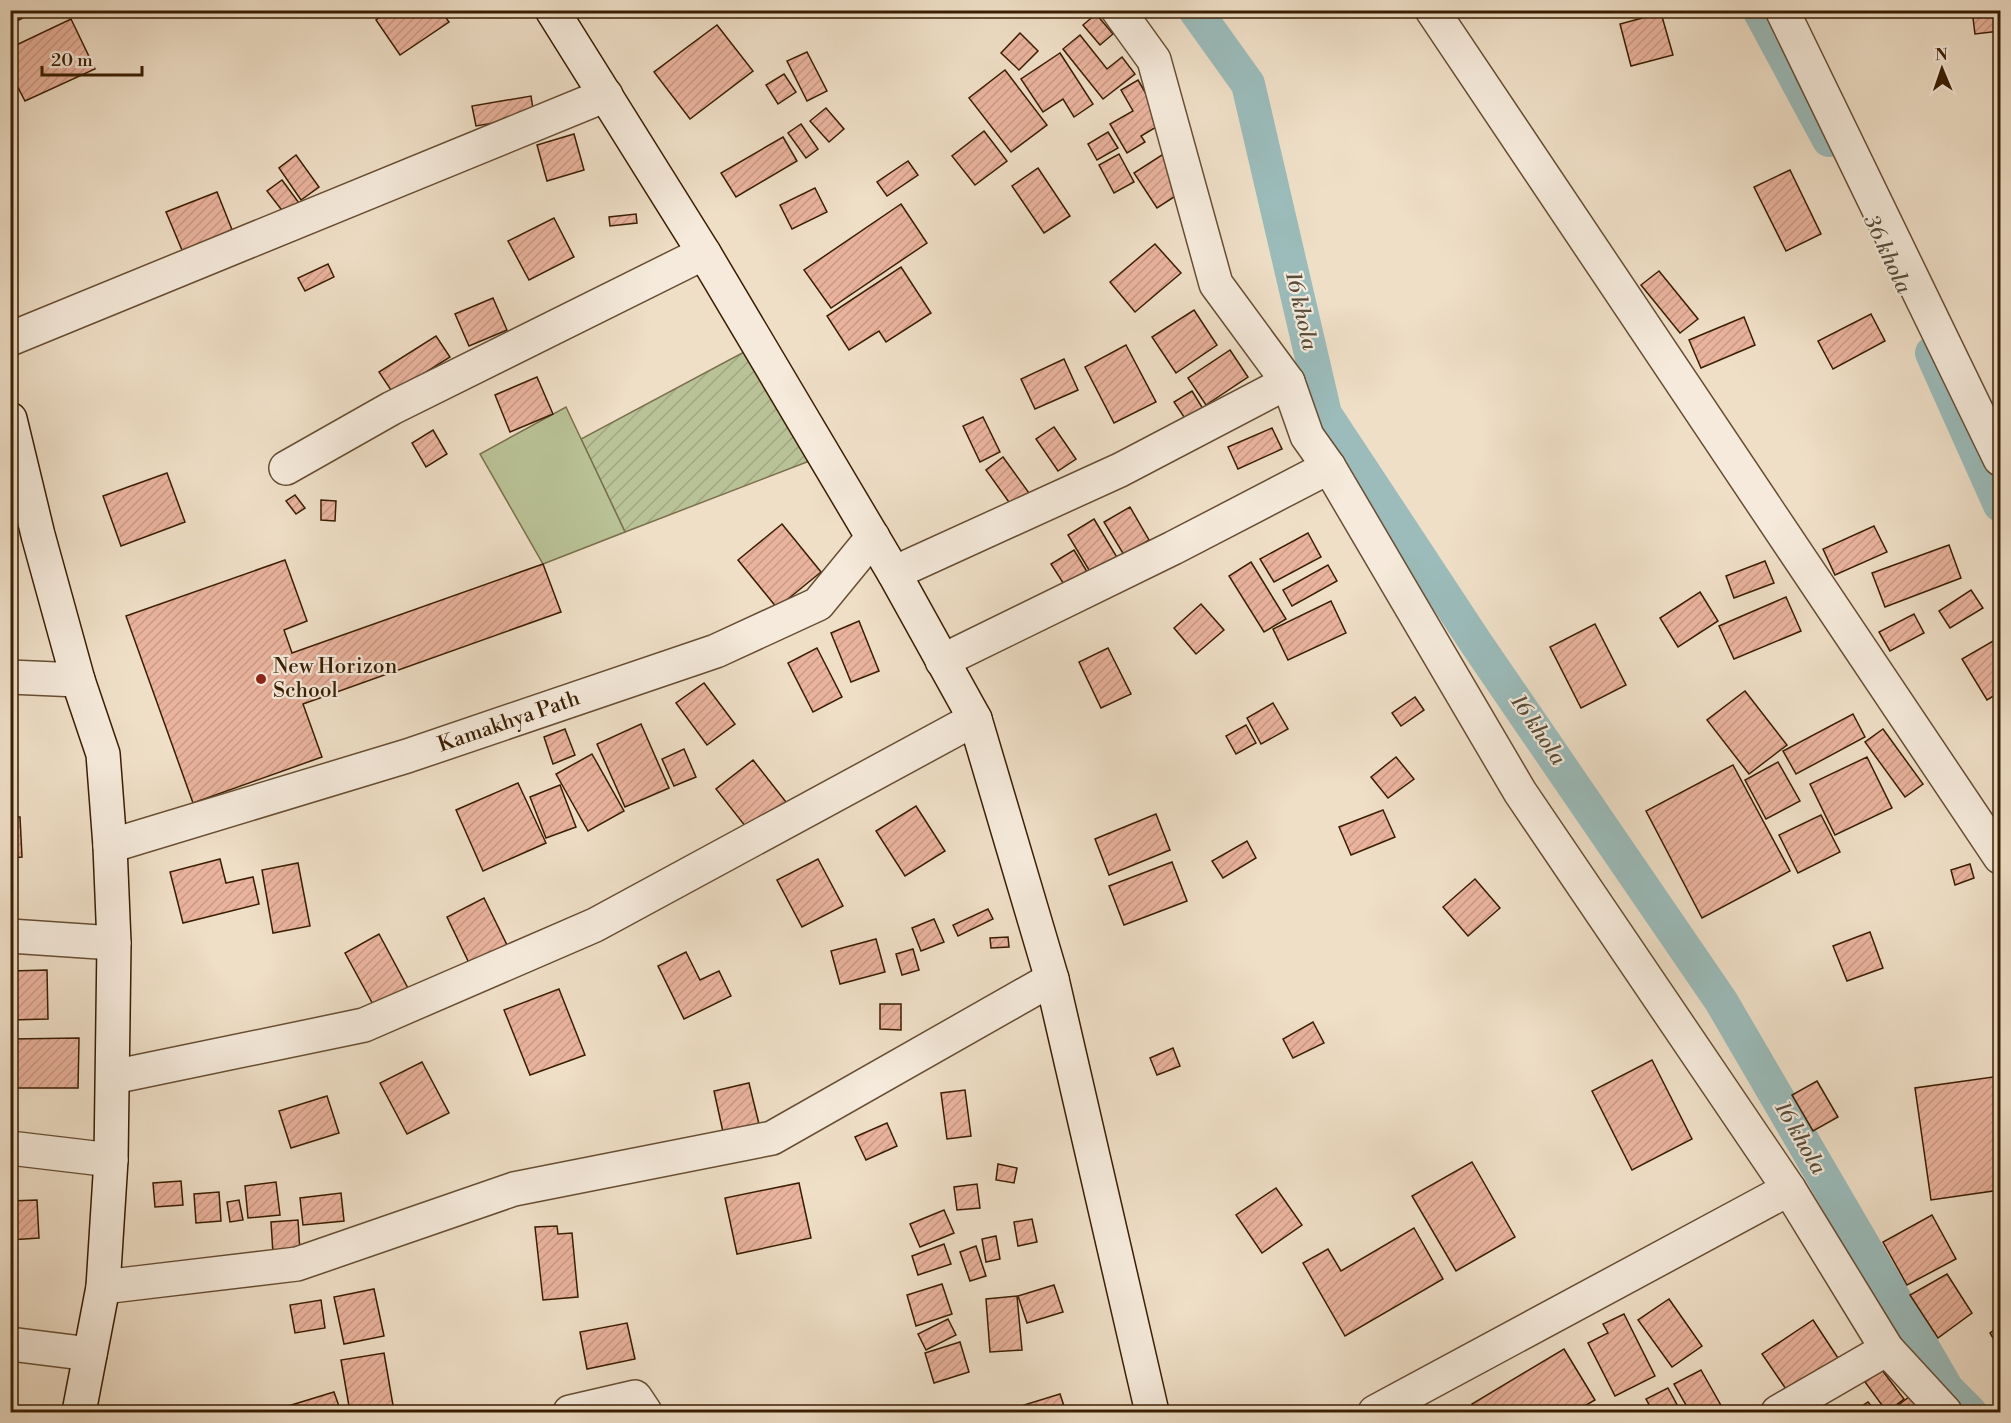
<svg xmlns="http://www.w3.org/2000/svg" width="2011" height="1423" font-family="'Libre Bodoni',serif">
<defs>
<pattern id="garden-furrows" width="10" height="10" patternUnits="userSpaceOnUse" patternTransform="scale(1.5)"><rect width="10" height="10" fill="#b9c296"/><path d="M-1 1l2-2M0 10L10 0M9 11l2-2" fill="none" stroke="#a0a680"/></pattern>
<pattern id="building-hatch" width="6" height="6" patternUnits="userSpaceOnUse" patternTransform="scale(1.5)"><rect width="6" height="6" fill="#eab39e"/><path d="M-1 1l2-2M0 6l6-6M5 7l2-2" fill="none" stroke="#c99a86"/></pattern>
</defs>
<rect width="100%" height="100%" fill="#efdfc7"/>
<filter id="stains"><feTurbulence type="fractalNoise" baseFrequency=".00333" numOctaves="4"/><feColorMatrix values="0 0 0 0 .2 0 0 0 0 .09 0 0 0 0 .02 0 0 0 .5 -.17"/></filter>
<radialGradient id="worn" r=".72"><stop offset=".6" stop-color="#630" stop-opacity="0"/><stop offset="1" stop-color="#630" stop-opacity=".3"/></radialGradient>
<!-- garden -->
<path fill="url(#garden-furrows)" stroke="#7a704c" stroke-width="1.5" d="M759 344 825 455 625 532 581 439Z"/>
<!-- pitch -->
<path fill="#b9c296" stroke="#7a704c" stroke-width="1.5" d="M566 407 625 532 543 564 480 454Z"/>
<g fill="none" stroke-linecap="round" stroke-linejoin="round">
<!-- canal -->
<g stroke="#9bbcbb" stroke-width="34">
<path d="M1195 10 1248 84 1325 414 1476 643 1721 1001 1947 1389 1970 1412"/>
<path d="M1759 10 1829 140"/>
<path d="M1932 353 2000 505"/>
</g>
</g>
<!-- building -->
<g fill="url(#building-hatch)" stroke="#3a1e02" stroke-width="1.5">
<path d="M10 10H37L10 25Z"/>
<path d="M390 10H441L449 22 400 55 376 20Z"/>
<path d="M1972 10H2000V31L1975 34Z"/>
<path d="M1661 13 1673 55 1631 66 1620 24Z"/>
<path d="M1096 14 1113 34 1100 45 1083 25Z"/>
<path d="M71 19 95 69 25 101 10 72V48Z"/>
<path d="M717 25 753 71 690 119 654 72Z"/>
<path d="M1020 33 1038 51 1019 70 1001 53Z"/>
<path d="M1080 35 1107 69 1122 57 1135 74 1103 99 1063 49Z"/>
<path d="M807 52 827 91 807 101 787 61Z"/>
<path d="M1060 53 1093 104 1074 117 1063 99 1043 112 1021 79Z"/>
<path d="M1005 70 1047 125 1011 152 969 98Z"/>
<path d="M784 74 796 92 778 104 766 85Z"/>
<path d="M1138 80 1163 123 1141 136 1145 142 1127 153 1110 124 1133 111 1121 90Z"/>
<path d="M531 96 534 116 476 126 472 106Z"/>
<path d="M826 108 844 129 829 142 810 121Z"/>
<path d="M801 124 818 149 806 158 788 133Z"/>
<path d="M984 131 1007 161 975 185 952 156Z"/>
<path d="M1108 132 1118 148 1097 160 1088 144Z"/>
<path d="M574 134 584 170 547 181 537 145Z"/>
<path d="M783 137 797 161 736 197 721 173Z"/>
<path d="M1165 153 1188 188 1157 208 1134 173Z"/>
<path d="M1119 154 1134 182 1114 193 1099 165Z"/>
<path d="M296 155 319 187 301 200 279 168Z"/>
<path d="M908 161 918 175 887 196 877 182Z"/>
<path d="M1038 168 1070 216 1044 233 1012 186Z"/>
<path d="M1790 170 1821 234 1786 251 1754 187Z"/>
<path d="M282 180 299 203 284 213 267 191Z"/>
<path d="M815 188 827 212 792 229 780 205Z"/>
<path d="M217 192 237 242 187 262 166 212Z"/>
<path d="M901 204 927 243 831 308 804 270Z"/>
<path d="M636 214 637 223 610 226 609 217Z"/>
<path d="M554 218 574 257 529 280 508 241Z"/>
<path d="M1155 244 1181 273 1135 312 1110 282Z"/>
<path d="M328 264 334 277 305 291 298 278Z"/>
<path d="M901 267 931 313 886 342 879 331 849 350 827 316Z"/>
<path d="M1659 271 1698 319 1680 333 1641 285Z"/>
<path d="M493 298 507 330 469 346 455 314Z"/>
<path d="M1194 310 1217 345 1176 373 1152 337Z"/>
<path d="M1871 314 1885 341 1833 369 1818 341Z"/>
<path d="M1744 317 1755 345 1701 368 1689 340Z"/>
<path d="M436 336 450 357 393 393 379 372Z"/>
<path d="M1126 345 1156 402 1114 423 1085 367Z"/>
<path d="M1230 350 1248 377 1206 405 1188 378Z"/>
<path d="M1064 359 1078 390 1035 409 1021 379Z"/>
<path d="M537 377 553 414 510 432 495 395Z"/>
<path d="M1192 391 1205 412 1188 423 1174 402Z"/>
<path d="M983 417 1000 452 980 462 963 426Z"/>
<path d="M1054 427 1076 459 1058 471 1036 439Z"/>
<path d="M1272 428 1282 449 1238 469 1228 447Z"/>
<path d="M433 430 447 454 426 467 412 443Z"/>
<path d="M1003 457 1029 493 1011 505 986 470Z"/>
<path d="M167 473 185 522 121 546 103 496Z"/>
<path d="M295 495 305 508 296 514 286 501Z"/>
<path d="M321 500 336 501 335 521 321 520Z"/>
<path d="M1130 507 1149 540 1124 555 1104 522Z"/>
<path d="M1094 519 1118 559 1092 575 1068 535Z"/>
<path d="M782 524 821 572 777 608 738 560Z"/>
<path d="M1874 526 1887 552 1835 575 1823 549Z"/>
<path d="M1308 533 1321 557 1274 582 1260 559Z"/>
<path d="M1949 545 1961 578 1885 607 1872 573Z"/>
<path d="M1074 550 1089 575 1067 589 1051 564Z"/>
<path d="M285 560 307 621 284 630 292 653 543 564 561 612 303 704 322 757 193 803 126 616Z"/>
<path d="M1765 561 1774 583 1734 598 1726 576Z"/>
<path d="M1251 562 1286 619 1264 632 1229 576Z"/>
<path d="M1328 565 1337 581 1292 606 1283 590Z"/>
<path d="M1971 590 1983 608 1950 628 1939 611Z"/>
<path d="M1700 592 1718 621 1678 647 1660 618Z"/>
<path d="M1786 597 1801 631 1734 659 1719 626Z"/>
<path d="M1331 601 1346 633 1288 660 1273 629Z"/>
<path d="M1201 604 1224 630 1196 654 1174 628Z"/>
<path d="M1914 614 1924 633 1890 651 1879 632Z"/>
<path d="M859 621 879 671 851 682 831 633Z"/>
<path d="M1595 624 1626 685 1581 708 1550 647Z"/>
<path d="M2000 637V692L1987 700 1962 659Z"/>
<path d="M817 648 842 697 813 712 788 663Z"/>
<path d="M1108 648 1131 694 1101 708 1079 662Z"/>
<path d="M704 683 735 724 707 745 676 703Z"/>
<path d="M1745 691 1787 745 1749 774 1707 720Z"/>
<path d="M1415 697 1424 710 1401 726 1392 713Z"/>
<path d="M1273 703 1288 729 1261 744 1247 718Z"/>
<path d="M1853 714 1865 737 1796 774 1783 751Z"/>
<path d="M641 724 669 788 625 807 597 744Z"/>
<path d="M1246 725 1256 743 1236 754 1226 736Z"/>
<path d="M565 729 575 755 553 764 544 737Z"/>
<path d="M1883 729 1923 784 1905 797 1865 742Z"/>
<path d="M684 749 696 777 674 786 662 759Z"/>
<path d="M592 754 624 811 588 831 556 774Z"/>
<path d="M1396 757 1414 779 1388 798 1371 777Z"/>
<path d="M1867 757 1892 808 1835 835 1810 784Z"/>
<path d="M753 760 790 807 753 836 716 789Z"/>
<path d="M1778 762 1800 801 1766 819 1745 780Z"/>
<path d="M1733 765 1790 871 1702 918 1646 811Z"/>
<path d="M518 783 546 843 483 871 456 810Z"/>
<path d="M560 785 576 827 546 838 530 797Z"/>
<path d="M916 806 945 851 905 876 876 831Z"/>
<path d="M1383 810 1395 837 1351 855 1339 827Z"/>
<path d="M1156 814 1170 850 1109 875 1095 839Z"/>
<path d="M1821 815 1840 852 1798 873 1779 835Z"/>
<path d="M10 817H20L22 857 10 858Z"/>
<path d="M1247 841 1256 858 1223 878 1212 861Z"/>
<path d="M220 859 226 883 253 877 259 904 183 923 170 872Z"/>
<path d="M818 859 843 906 802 927 777 880Z"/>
<path d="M1172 862 1187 901 1124 925 1109 886Z"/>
<path d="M298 863 310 926 273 933 262 870Z"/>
<path d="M1970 864 1974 878 1955 885 1951 870Z"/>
<path d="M1475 879 1500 908 1468 936 1443 907Z"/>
<path d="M484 898 508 947 470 965 447 917Z"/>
<path d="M988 909 993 919 958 936 953 925Z"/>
<path d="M934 919 944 942 921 951 912 928Z"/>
<path d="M1870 932 1883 968 1847 981 1833 946Z"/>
<path d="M379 934 409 990 375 1008 345 953Z"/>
<path d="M1008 937 1009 947 991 948 990 938Z"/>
<path d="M876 939 885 972 840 984 831 951Z"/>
<path d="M913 949 919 970 902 975 896 954Z"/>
<path d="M686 952 700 980 719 971 731 996 684 1019 658 966Z"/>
<path d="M47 970 48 1019 10 1020V971Z"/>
<path d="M559 989 585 1055 530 1075 504 1010Z"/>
<path d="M880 1004H901V1030L880 1029Z"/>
<path d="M1313 1022 1324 1043 1293 1058 1283 1039Z"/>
<path d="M79 1038 78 1088H10V1039Z"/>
<path d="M1173 1048 1180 1066 1157 1075 1150 1058Z"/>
<path d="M1652 1060 1692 1139 1632 1170 1592 1091Z"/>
<path d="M422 1062 449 1113 407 1134 380 1083Z"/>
<path d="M2000 1076V1190L1931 1200 1915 1088Z"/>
<path d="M1817 1081 1838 1117 1813 1131 1792 1095Z"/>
<path d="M749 1083 759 1124 723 1132 714 1091Z"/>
<path d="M965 1090 971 1136 947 1139 941 1093Z"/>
<path d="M327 1096 339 1133 291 1148 279 1111Z"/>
<path d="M887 1123 897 1146 866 1160 855 1137Z"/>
<path d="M1472 1162 1515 1237 1456 1271 1412 1196Z"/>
<path d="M998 1164 1017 1168 1014 1183 996 1180Z"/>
<path d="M181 1181 183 1205 155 1207 153 1183Z"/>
<path d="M276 1182 280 1215 248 1218 245 1186Z"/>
<path d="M799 1183 811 1238 737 1254 725 1198Z"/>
<path d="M977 1184 980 1208 957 1210 954 1187Z"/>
<path d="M1276 1188 1302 1225 1262 1253 1236 1215Z"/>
<path d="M219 1192 221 1221 196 1223 194 1194Z"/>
<path d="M341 1193 344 1221 303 1225 300 1198Z"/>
<path d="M37 1200 39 1238 10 1240V1201Z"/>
<path d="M239 1200 243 1220 230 1222 227 1202Z"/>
<path d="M944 1210 954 1233 920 1247 910 1224Z"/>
<path d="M1932 1215 1956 1259 1907 1285 1883 1242Z"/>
<path d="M1032 1219 1037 1242 1018 1246 1014 1222Z"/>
<path d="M298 1220 300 1252 273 1254 271 1222Z"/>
<path d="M557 1226 558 1234 572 1233 578 1297 543 1300 535 1227Z"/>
<path d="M1414 1228 1443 1279 1345 1336 1303 1263 1328 1249 1341 1271Z"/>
<path d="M996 1236 1000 1259 986 1262 982 1239Z"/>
<path d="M944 1244 951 1264 918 1275 912 1256Z"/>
<path d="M976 1246 986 1276 970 1281 960 1252Z"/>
<path d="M1947 1274 1972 1313 1938 1338 1910 1295Z"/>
<path d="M942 1284 952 1314 916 1326 907 1295Z"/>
<path d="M1054 1285 1063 1312 1027 1323 1018 1296Z"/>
<path d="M374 1289 384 1336 344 1344 334 1297Z"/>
<path d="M1017 1296 1022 1350 990 1352 986 1299Z"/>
<path d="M1669 1299 1702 1346 1672 1367 1638 1320Z"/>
<path d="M321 1300 325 1328 295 1333 290 1305Z"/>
<path d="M1624 1314 1655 1376 1615 1396 1588 1343 1608 1333 1603 1324Z"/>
<path d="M948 1319 956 1335 926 1350 918 1334Z"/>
<path d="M1813 1320 1840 1361 1790 1395 1762 1354Z"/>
<path d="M627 1323 635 1359 587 1369 580 1332Z"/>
<path d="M2000 1326V1350L1990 1333Z"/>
<path d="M960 1342 969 1372 934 1383 925 1353Z"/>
<path d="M1564 1349 1595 1400 1574 1412H1477L1472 1404Z"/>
<path d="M384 1353 394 1411 350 1412 341 1360Z"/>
<path d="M1701 1370 1723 1409 1717 1412H1690L1674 1384Z"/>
<path d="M1882 1370 1904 1399 1887 1412 1865 1382Z"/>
<path d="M1668 1388 1681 1412H1653L1646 1399Z"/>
<path d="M334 1392 341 1412H276L275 1410Z"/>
<path d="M1060 1394 1066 1412H1001Z"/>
<path d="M1909 1397 1921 1412H1889Z"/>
<path d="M1868 1402 1876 1412H1853Z"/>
</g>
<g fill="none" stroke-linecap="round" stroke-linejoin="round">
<!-- street casing -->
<g stroke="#674e33" stroke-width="36">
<g id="street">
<path d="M1118 10 1154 60 1216 284 1288 382 1307 436 1329 467 1520 792 1789 1189 1887 1349 1945 1412"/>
<path d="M1432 10 2000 857"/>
<path d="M1782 10 2000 459"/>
<path d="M10 339 606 95"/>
<path d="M286 468 392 408 704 253"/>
<path d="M894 573 1120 470 1288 382"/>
<path d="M942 661 1173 548 1329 467"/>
<path d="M10 677 78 680"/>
<path d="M110 846 407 756 716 651 818 604 873 537"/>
<path d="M10 936 114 943"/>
<path d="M113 1077 364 1025 595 925 975 719"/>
<path d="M10 1148 111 1160"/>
<path d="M103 1287 297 1264 514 1189 772 1138 1052 979"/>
<path d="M10 1344 90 1354"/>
<path d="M570 1412 635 1397 645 1412"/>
<path d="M1375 1412 1789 1189"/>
<path d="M1778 1412 1887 1349"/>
</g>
</g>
<!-- secondary casing -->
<g stroke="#3a1e02" stroke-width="36">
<g id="secondary">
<path d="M552 10 704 253 894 573 975 719 1052 979 1152 1412"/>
<path d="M10 419 38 535 78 680 103 754 110 846 114 943 111 1160 103 1287 79 1412"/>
</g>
</g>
<!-- street -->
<use href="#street" stroke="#f5eadb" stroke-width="33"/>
<!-- secondary -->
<use href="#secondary" stroke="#f5eadb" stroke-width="33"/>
</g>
<!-- markers -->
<circle fill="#8f2418" stroke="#f5eadb" stroke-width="2" cx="261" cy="679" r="6"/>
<g text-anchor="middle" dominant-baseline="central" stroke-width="4.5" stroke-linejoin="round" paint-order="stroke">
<!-- poi labels -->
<g font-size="21" fill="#3a1e02" stroke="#f5eadb" text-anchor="start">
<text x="273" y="667">New Horizon<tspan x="273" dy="24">School</tspan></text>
</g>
<!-- street labels -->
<g font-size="21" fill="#3a1e02" stroke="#f5eadb">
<text transform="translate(509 722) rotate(-19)">Kamakhya Path</text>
</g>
<!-- water labels -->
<g font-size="22" font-style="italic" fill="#574d3a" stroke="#f5eadb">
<text transform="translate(1887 254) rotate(65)">36 khola</text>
<text transform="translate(1301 311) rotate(77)">16 khola</text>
<text transform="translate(1538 730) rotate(56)">16 khola</text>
<text transform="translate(1800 1138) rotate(60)">16 khola</text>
</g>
</g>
<!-- margin -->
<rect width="2011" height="1423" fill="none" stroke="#efdfc7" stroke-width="36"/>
<rect x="12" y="12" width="1987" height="1399" fill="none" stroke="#3a1e02" stroke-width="3"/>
<rect x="18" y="18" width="1975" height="1387" fill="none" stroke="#3a1e02" stroke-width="1.5"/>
<!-- north arrow -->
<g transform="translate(1942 69) rotate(358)" stroke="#f5eadb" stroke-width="4.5" paint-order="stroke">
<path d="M0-4.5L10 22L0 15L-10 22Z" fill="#3a1e02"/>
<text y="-9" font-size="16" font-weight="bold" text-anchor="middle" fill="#3a1e02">N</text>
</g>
<!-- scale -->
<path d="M42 66v9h100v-9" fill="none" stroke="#3a1e02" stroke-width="3"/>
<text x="51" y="66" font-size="18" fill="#3a1e02" stroke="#f5eadb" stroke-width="4.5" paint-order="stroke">20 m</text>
<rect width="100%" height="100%" filter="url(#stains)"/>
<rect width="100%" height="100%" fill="url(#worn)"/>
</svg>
